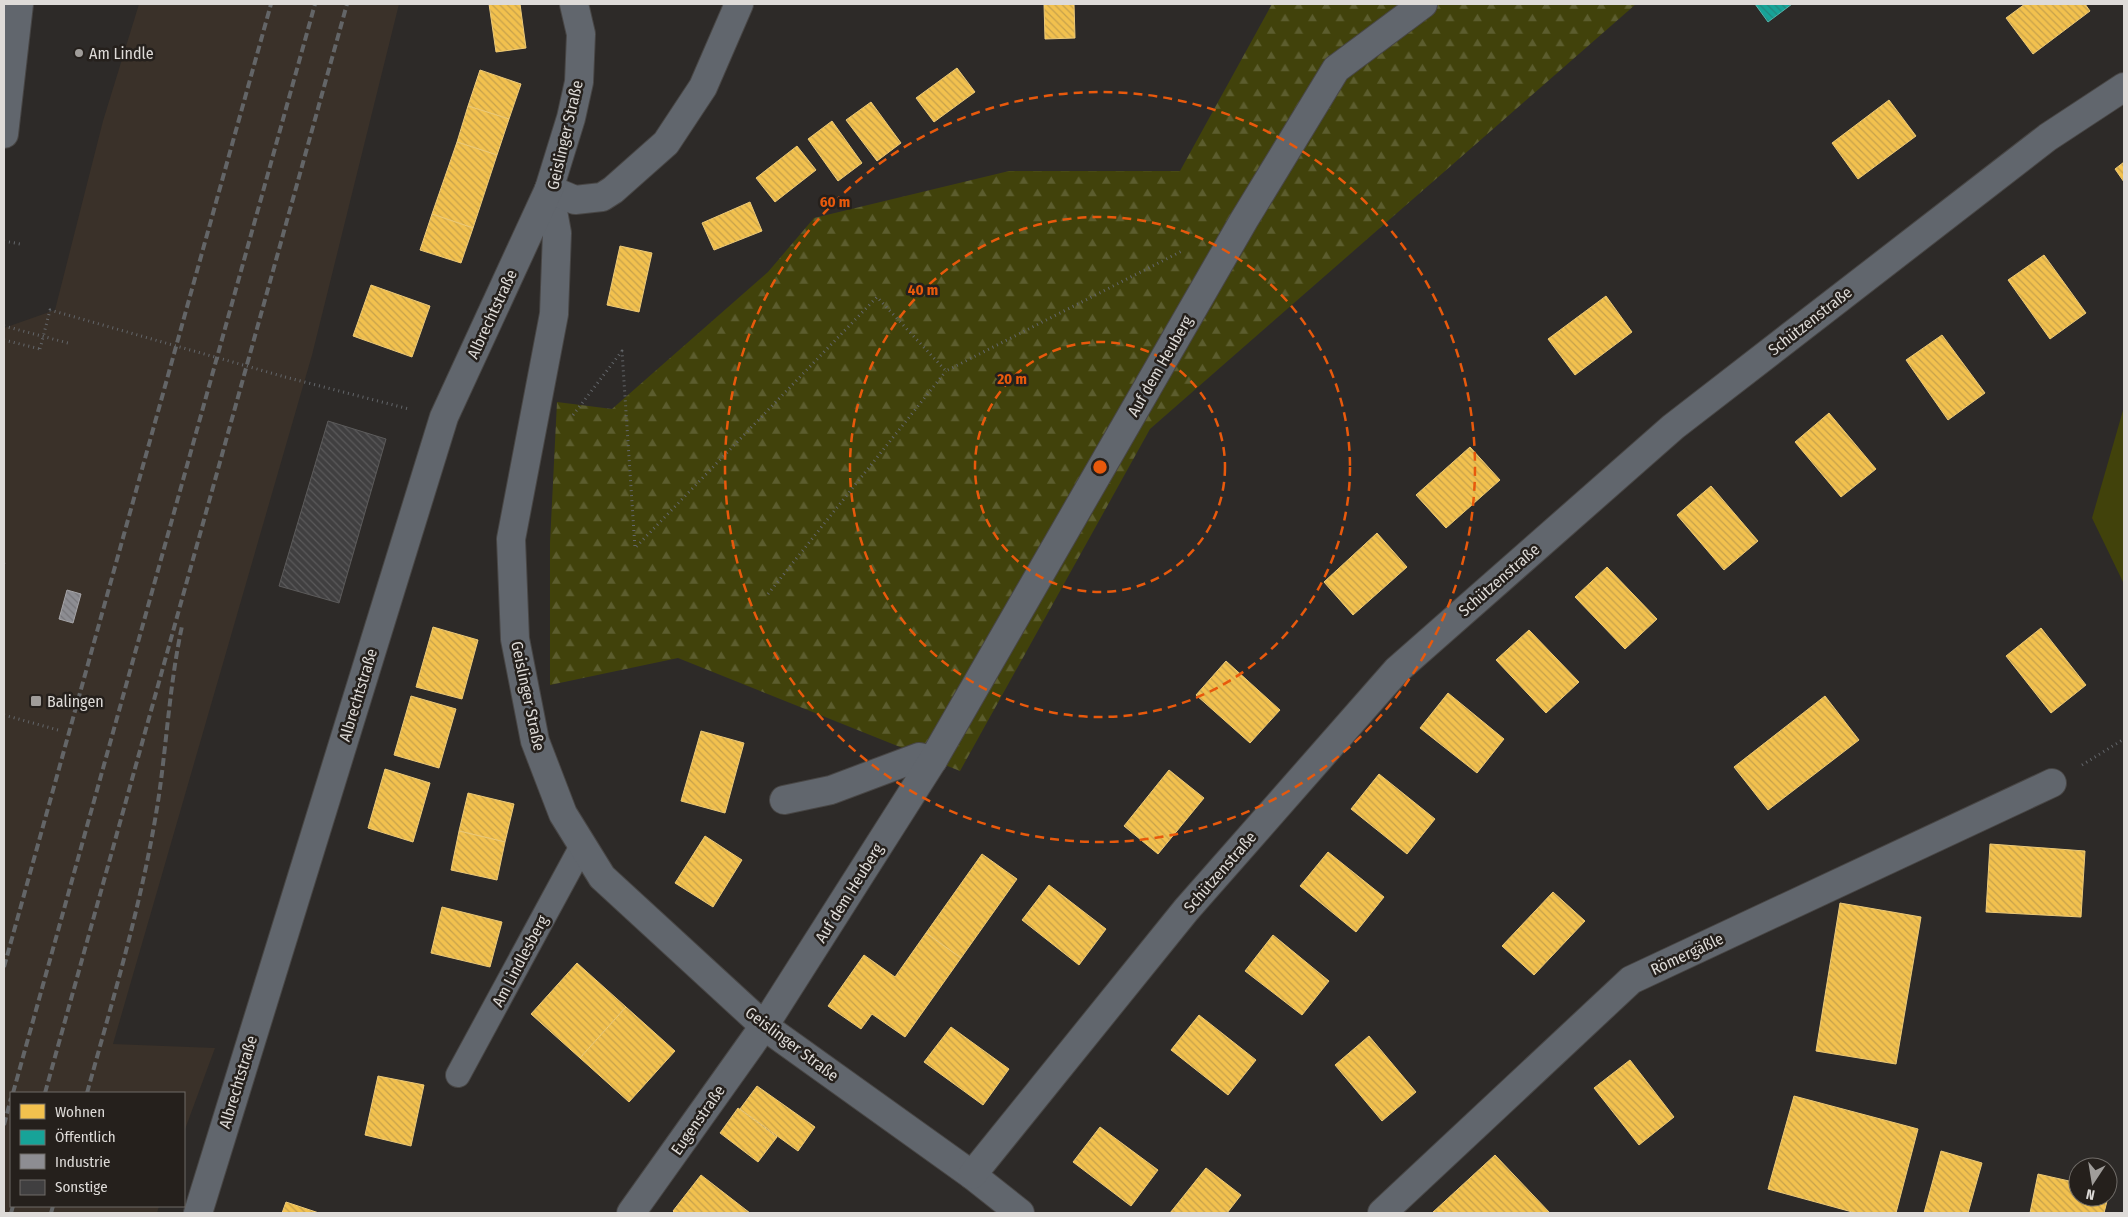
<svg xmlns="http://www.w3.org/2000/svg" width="2128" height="1217" font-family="'Fira Sans Condensed',sans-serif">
<defs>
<pattern id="forest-firs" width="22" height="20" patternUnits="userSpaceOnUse" patternTransform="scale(1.25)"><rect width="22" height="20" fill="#41420b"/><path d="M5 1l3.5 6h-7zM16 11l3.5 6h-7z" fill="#5c5d2e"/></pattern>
<pattern id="homes-back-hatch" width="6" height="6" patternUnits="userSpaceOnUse" patternTransform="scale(1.25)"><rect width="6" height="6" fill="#f2c14e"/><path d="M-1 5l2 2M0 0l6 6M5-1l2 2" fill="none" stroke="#c6a14b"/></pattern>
<pattern id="public-back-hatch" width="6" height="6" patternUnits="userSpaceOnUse" patternTransform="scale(1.25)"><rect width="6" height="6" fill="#17a398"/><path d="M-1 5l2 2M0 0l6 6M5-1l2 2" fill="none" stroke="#24867e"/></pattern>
<pattern id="industry-back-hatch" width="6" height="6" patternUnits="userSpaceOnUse" patternTransform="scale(1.25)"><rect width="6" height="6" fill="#8d8d92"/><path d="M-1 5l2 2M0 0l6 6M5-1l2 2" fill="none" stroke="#77767a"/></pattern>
<pattern id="building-back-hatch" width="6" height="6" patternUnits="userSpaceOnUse" patternTransform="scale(1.25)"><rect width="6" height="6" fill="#403f40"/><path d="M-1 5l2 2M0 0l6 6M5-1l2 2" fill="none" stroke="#5b5a5b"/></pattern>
</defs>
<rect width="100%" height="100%" fill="#2d2a28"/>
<!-- built -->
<path fill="#3a3129" d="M139 4H399L312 355 113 1044 215 1048 184 1132V1093H11V1206H159L157 1213H4V328L55 310 103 121Z"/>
<!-- green -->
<path fill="#41420b" d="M2124 407V584L2092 518Z"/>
<!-- forest -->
<path fill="url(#forest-firs)" d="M1272 4H1636L1150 429 960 771 678 658 550 685V543L557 402 612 409 768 272 814 218 1009 171H1180Z"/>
<!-- homes -->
<g fill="url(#homes-back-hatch)" stroke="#ecc977">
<path d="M489 4H520L526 48 496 52Z"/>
<path d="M1044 4H1074L1075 38 1045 39Z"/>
<path d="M2025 4H2085L2090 11 2033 54 2006 18Z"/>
<path d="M957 68 975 92 934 122 916 98Z"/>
<path d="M480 70 521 84 509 119 468 106Z"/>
<path d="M1889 100 1916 136 1858 179 1832 143Z"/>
<path d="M871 102 901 143 877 161 846 120Z"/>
<path d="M468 106 509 119 497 155 457 142Z"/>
<path d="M832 121 862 163 838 181 808 139Z"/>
<path d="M457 142 497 155 473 228 432 214Z"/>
<path d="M797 146 816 170 775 202 756 178Z"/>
<path d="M2124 162V182L2115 169Z"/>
<path d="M750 202 762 231 714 250 702 223Z"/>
<path d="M432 214 473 228 461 263 420 250Z"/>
<path d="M620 246 652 253 639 312 607 305Z"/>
<path d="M2044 255 2086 313 2050 339 2008 280Z"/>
<path d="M371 285 430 306 412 357 353 336Z"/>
<path d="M1606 296 1632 332 1575 375 1548 339Z"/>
<path d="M1942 335 1985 393 1948 420 1906 360Z"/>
<path d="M1829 413 1876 469 1841 497 1795 442Z"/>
<path d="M1470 447 1500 480 1446 528 1416 495Z"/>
<path d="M1711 486 1758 541 1724 570 1677 515Z"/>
<path d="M1377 533 1407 567 1353 615 1324 582Z"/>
<path d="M1607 567 1657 619 1625 649 1575 597Z"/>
<path d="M433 627 478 640 462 699 416 687Z"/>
<path d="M2041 628 2086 685 2051 713 2006 656Z"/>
<path d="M1529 630 1579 682 1546 713 1496 660Z"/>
<path d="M1226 661 1280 710 1250 743 1196 695Z"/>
<path d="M1448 693 1504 739 1477 773 1420 728Z"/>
<path d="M411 696 456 709 439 768 394 755Z"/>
<path d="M1825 696 1859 740 1768 810 1734 767Z"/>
<path d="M701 731 744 743 725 813 681 801Z"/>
<path d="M385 769 430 783 413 842 368 828Z"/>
<path d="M1169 770 1204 798 1158 854 1124 826Z"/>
<path d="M1379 774 1435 819 1407 854 1351 809Z"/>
<path d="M468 793 514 804 505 842 459 831Z"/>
<path d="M459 831 505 842 497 880 451 870Z"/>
<path d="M705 836 742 860 713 907 675 883Z"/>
<path d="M1990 844 2085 851 2081 917 1986 912Z"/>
<path d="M1328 852 1384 897 1356 932 1300 886Z"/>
<path d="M982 854 1017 879 961 958 926 933Z"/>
<path d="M1049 885 1106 929 1079 965 1022 920Z"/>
<path d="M1553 892 1585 921 1534 975 1502 946Z"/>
<path d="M1840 903 1921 917 1896 1064 1816 1051Z"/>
<path d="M442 907 502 922 490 967 431 953Z"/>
<path d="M926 933 961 958 905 1037 872 1014 861 1029 828 1006 864 955 895 977Z"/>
<path d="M1273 935 1329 981 1302 1015 1245 971Z"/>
<path d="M577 963 626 1007 580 1058 531 1014Z"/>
<path d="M626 1007 675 1051 629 1102 580 1058Z"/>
<path d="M1199 1015 1256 1060 1228 1095 1171 1050Z"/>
<path d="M951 1027 1009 1069 983 1105 924 1062Z"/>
<path d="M1369 1036 1416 1092 1382 1121 1335 1065Z"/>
<path d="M1630 1060 1674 1117 1639 1145 1594 1088Z"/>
<path d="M378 1076 424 1085 411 1146 365 1135Z"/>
<path d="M757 1086 815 1127 798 1151 740 1109Z"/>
<path d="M1794 1096 1918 1129 1896 1213H1856L1768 1189Z"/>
<path d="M738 1108 777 1137 758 1162 720 1133Z"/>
<path d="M1100 1127 1158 1170 1131 1206 1073 1162Z"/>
<path d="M1941 1151 1982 1163 1968 1213H1924Z"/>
<path d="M1495 1155 1550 1213H1432Z"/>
<path d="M1206 1168 1241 1195 1227 1213H1170Z"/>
<path d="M2038 1174 2078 1183V1197H2108L2104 1213H2030Z"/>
<path d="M701 1175 750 1213H675L673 1211Z"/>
<path d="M286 1202 319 1213H282Z"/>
</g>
<!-- public -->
<path fill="url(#public-back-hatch)" stroke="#53b4ab" d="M1755 4H1792L1768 22Z"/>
<!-- industry -->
<path fill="url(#industry-back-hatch)" stroke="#a5a4a7" d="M67 590 81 594 73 623 59 619Z"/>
<!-- building -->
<path fill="url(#building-back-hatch)" stroke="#5c5b5b" d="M328 421 386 439 339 603 279 586Z"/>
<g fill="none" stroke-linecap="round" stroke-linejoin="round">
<!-- service casing -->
<g stroke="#484645" stroke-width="26">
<path id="service" d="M458 1075 582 846"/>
</g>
<!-- minor casing -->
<g stroke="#484645" stroke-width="30">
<g id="minor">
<path d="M4 134 19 4"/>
<path d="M549 189 557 233 554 314 511 539 515 639 535 741 563 814 602 877 764 1026 972 1175 1020 1213"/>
<path d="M549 189 575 200 602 197 613 190 666 143 703 87 739 4"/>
<path d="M784 800 831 790 919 757 933 760"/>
<path d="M972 1175 1186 910 1397 670 1673 427 2048 137 2124 87"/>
<path d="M631 1213 764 1026 933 760 1244 220 1336 69 1423 4"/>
<path d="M1382 1213 1631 980 2052 783"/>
</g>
</g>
<!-- tertiary casing -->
<g stroke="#484645" stroke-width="30">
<path id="tertiary" d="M198 1213 444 417 549 189 571 118 579 82 581 34 574 4"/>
</g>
<!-- path -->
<g stroke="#63666a" stroke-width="3" stroke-dasharray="1 4" stroke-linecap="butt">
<path d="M4 241 20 244"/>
<path d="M4 326 68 343"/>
<path d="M4 340 40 349"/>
<path d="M285 377 409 409"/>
<path d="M573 415 622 351 635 548 877 297 946 371 1184 250"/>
<path d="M4 564 7 565"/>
<path d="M768 594 946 371"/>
<path d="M4 715 58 730"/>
<path d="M2082 765 2124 739"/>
</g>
<!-- service -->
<use href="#service" stroke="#61666d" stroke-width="24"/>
<!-- minor -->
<use href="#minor" stroke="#61666d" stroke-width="28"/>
<!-- tertiary -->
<use href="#tertiary" stroke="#61666d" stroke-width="28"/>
<!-- rail -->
<g stroke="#636567" stroke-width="4" stroke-dasharray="8 4" stroke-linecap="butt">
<path d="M4 967 271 4"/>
<path d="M13 1093 315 4"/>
<path d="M45 1093 347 4"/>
<path d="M87 1093C114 995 144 896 159 795 167 739 170 682 182 626"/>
<path d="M4 1125 11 1098"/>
<path d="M11 1213 13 1206"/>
<path d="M51 1213 53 1206"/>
</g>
<!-- path-bridge -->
<path stroke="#63666a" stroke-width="3" stroke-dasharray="1 4" stroke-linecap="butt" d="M40 349 50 310 285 377"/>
</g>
<!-- distance rings -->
<g fill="none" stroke="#e8590c" stroke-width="2.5" stroke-dasharray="9 6">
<circle cx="1100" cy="467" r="125"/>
<circle cx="1100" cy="467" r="250"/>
<circle cx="1100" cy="467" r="375"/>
</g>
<!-- markers -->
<g fill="#a09d9a" stroke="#25201c" stroke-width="2">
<circle cx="79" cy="53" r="5"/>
<rect x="30" y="695" width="12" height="12" rx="2.5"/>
</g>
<g text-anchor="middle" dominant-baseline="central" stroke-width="5" stroke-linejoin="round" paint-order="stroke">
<!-- poi labels -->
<g font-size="16" fill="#dedbd8" stroke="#25201c" text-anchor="start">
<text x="89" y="53">Am Lindle</text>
<text x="47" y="701">Balingen</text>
</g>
<!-- street labels -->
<g font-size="16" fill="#dedbd8" stroke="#25201c">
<text transform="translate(565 135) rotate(-77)">Geislinger Straße</text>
<text transform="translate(492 314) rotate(-65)">Albrechtstraße</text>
<text transform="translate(1810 321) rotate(-38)">Schützenstraße</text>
<text transform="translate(1160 366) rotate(-60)">Auf dem Heuberg</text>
<text transform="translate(1499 580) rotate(-41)">Schützenstraße</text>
<text transform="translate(358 695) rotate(-73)">Albrechtstraße</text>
<text transform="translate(528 696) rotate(78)">Geislinger Straße</text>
<text transform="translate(1220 872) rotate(-49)">Schützenstraße</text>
<text transform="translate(849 893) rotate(-58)">Auf dem Heuberg</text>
<text transform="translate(1687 954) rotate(-25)">Römergäßle</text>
<text transform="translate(520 961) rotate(-62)">Am Lindlesberg</text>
<text transform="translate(792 1044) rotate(37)">Geislinger Straße</text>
<text transform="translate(238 1082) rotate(-73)">Albrechtstraße</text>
<text transform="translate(698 1120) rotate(-55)">Eugenstraße</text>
</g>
</g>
<circle cx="1100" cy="467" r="8" fill="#e8590c" stroke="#25201c" stroke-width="2.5"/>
<g font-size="15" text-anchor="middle" font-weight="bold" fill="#e8590c" stroke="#25201c" stroke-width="5" stroke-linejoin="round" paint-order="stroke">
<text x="835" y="207">60 m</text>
<text x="923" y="295">40 m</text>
<text x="1012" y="384">20 m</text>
</g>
<!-- border -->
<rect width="2128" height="1217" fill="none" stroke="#dedbd8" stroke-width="10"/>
<!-- legend -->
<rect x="10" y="1092" width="175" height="115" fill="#25201c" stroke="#6f6b67"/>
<rect x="20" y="1104" width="25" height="15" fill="#f2c14e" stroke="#6f6b67"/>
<text x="55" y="1117" font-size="15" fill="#dedbd8">Wohnen</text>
<rect x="20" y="1130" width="25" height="15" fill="#17a398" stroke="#6f6b67"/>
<text x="55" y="1142" font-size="15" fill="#dedbd8">Öffentlich</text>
<rect x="20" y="1154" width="25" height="15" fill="#8d8d92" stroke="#6f6b67"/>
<text x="55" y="1167" font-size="15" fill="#dedbd8">Industrie</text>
<rect x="20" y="1180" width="25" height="15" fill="#403f40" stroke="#6f6b67"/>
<text x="55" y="1192" font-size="15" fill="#dedbd8">Sonstige</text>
<!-- north arrow -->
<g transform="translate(2093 1182) rotate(192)"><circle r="24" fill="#25201c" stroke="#6f6b67"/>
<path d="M0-4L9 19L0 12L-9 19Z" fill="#a09d9a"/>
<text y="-8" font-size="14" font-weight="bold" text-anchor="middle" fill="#dedbd8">N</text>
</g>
</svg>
